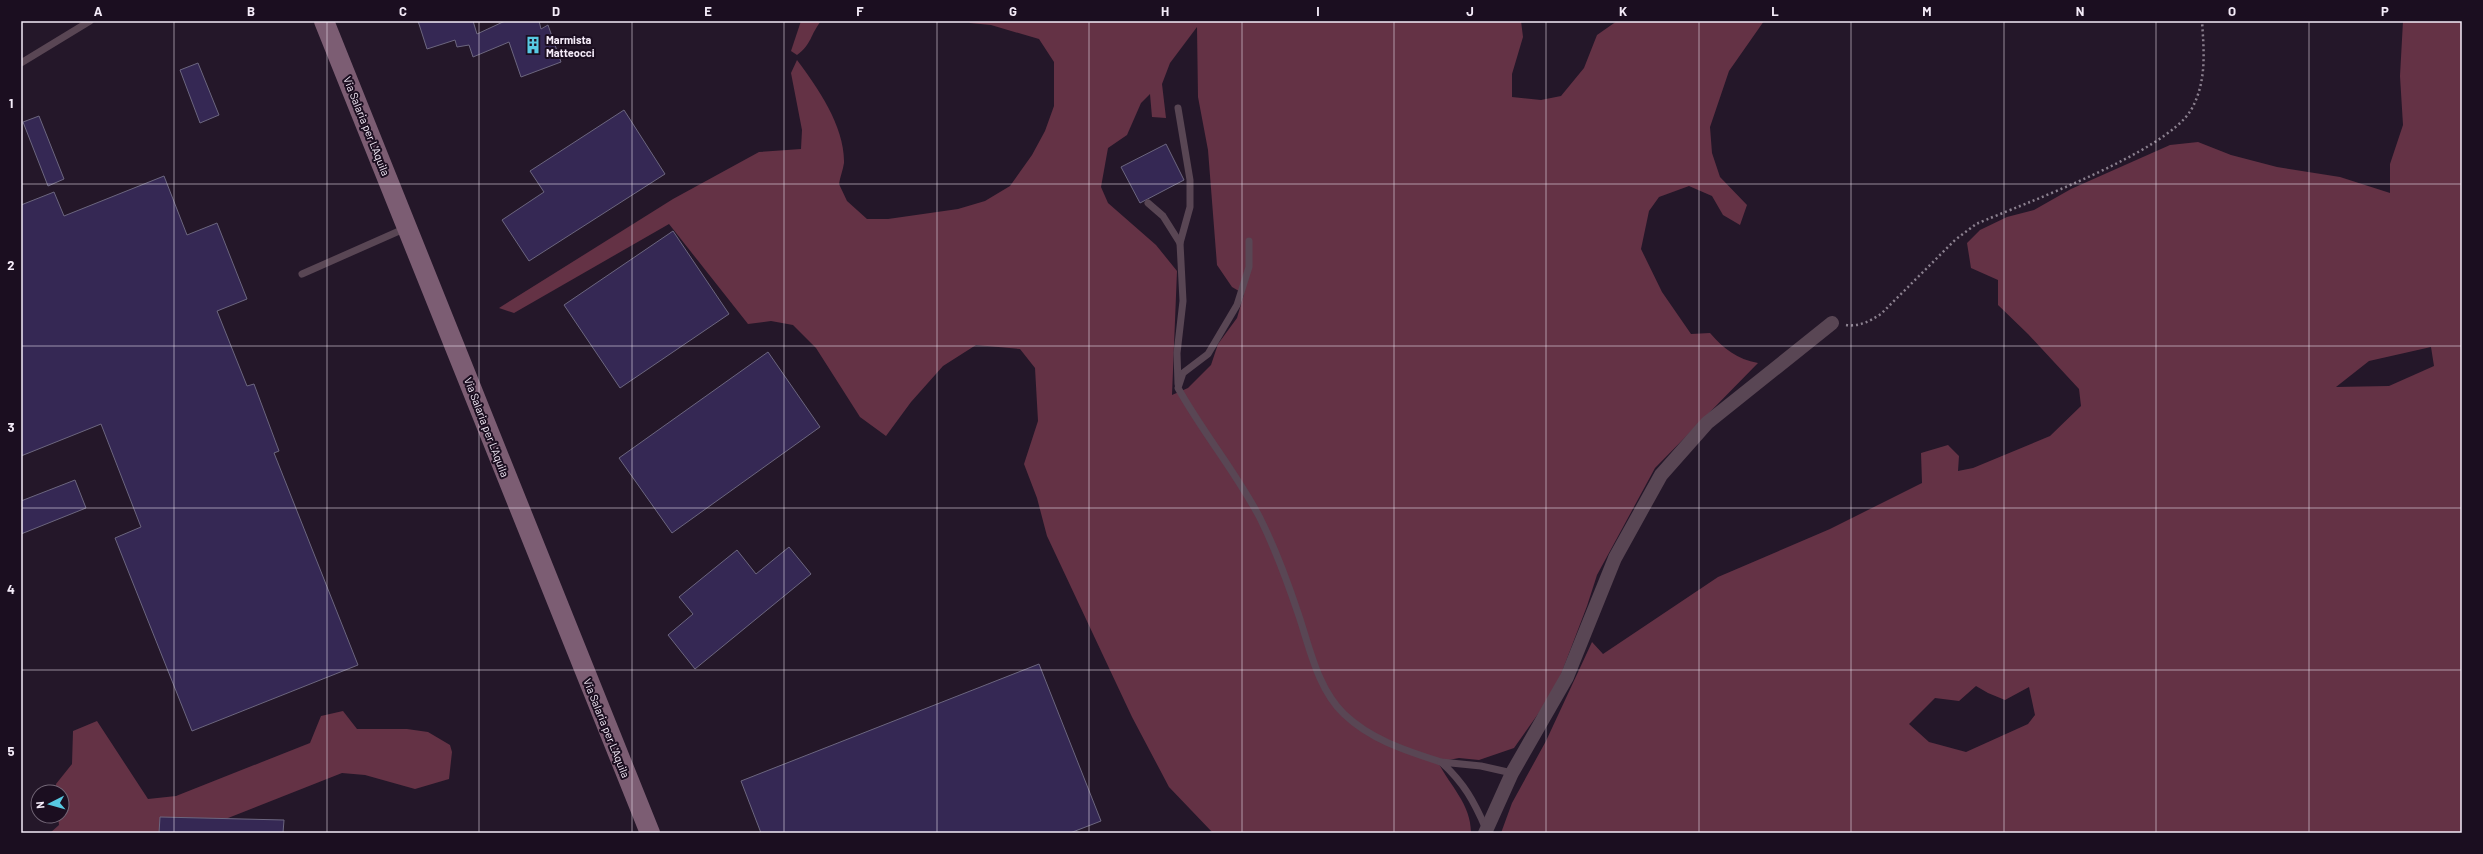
<svg xmlns="http://www.w3.org/2000/svg" width="2483" height="854" font-family="Barlow,sans-serif">
<rect width="100%" height="100%" fill="#241729"/>
<!-- forest -->
<g fill="#643245" fill-rule="evenodd">
<path d="M801 21H821C810 35 812 44 797 55L791 51Z"/>
<path d="M969 21H1521L1523 37 1512 74V97L1541 100 1561 96 1584 68 1597 35 1617 21H1764L1729 71 1710 127 1712 153 1720 177 1747 205 1740 225 1723 215 1712 196 1689 186 1659 197 1649 211 1641 249 1662 292 1691 334 1710 333C1724 349 1737 359 1758 363L1655 468 1597 575 1587 606 1555 690 1514 748 1479 760 1459 758 1438 762C1450 786 1471 804 1471 833H1213L1169 787 1132 717 1047 536 1037 498 1024 464 1038 421 1035 368 1020 349 976 345 943 366 911 402 886 436 860 417 816 348 793 325 771 321 748 324 669 224 514 313 499 308 673 199 759 152 801 149 802 130 791 73 797 60C818 88 845 127 844 163 843 170 840 177 839 184L847 201 867 219H888L958 209 985 201 1010 186 1032 155 1045 131 1054 106V62L1039 39 991 25 970 23ZM1197 27 1198 97 1208 150 1217 265 1232 287 1244 294 1237 318 1218 344 1211 365 1188 388 1172 395 1177 271 1156 245 1108 203 1101 187 1108 148 1127 135 1141 103 1150 94 1152 117 1166 118 1162 84 1170 63Z"/>
<path d="M2403 21H2462V833H1501L1512 803 1546 741 1592 642 1603 654 1718 577 1830 529 1922 483 1921 453 1948 445 1959 456 1958 471 1973 468 2050 436 2081 406 2079 389 2028 334 1998 305V280L1971 268 1967 243 1980 230 2007 217 2034 210 2071 189 2170 145 2198 142 2231 155 2277 167 2340 177 2390 193V164L2403 125 2400 76ZM2431 347 2434 366 2389 386 2336 387 2369 361ZM1976 686 1988 693 2005 700 2029 687 2035 715 2028 724 1966 752 1929 742 1909 724 1935 698 1959 701Z"/>
<path d="M343 711 357 729H407L428 732 450 745 452 752 449 779 415 789 365 775 342 773 190 833H50L59 825 58 816H62V792H57L56 784 72 764 73 731 97 721 148 799 176 796 310 743 321 716Z"/>
</g>
<!-- building -->
<g fill="#352854" stroke="#6c667f">
<path d="M418 21H473L477 34 505 21H539L541 29 548 25 561 62 521 77 509 42 473 57 469 45 457 47 455 40 427 49Z"/>
<path d="M198 63 219 115 200 123 180 70Z"/>
<path d="M624 110 665 174 529 261 502 220 544 192 530 171Z"/>
<path d="M39 116 64 179 48 186 23 122Z"/>
<path d="M1166 144 1184 180 1140 203 1121 167Z"/>
<path d="M164 176 187 235 217 223 247 299 217 311 247 386 254 384 279 451 274 453 358 665 192 731 115 538 141 527 101 424 21 456V205L54 192 64 216Z"/>
<path d="M673 231 729 314 620 388 564 305Z"/>
<path d="M768 352 820 427 672 533 619 458Z"/>
<path d="M75 480 86 508 21 534V501Z"/>
<path d="M789 547 811 574 695 669 668 635 693 614 679 597 737 550 756 574Z"/>
<path d="M1039 664 1101 821 1070 833H761L741 781Z"/>
<path d="M160 817 284 820 283 833H159Z"/>
</g>
<g fill="none" stroke-linecap="round" stroke-linejoin="round">
<!-- path -->
<path stroke="#8b808f" stroke-width="2.5" stroke-dasharray="2 3" stroke-linecap="butt" d="M1846 325C1859 327 1870 321 1881 314L1955 240 1976 224C2025 203 2165 153 2191 110 2207 82 2204 52 2202 21"/>
<!-- lane -->
<g stroke="#594654" stroke-width="7">
<path d="M21 63 90 21"/>
<path d="M1178 108 1190 180V207L1180 243"/>
<path d="M1148 203 1163 216 1180 243 1183 301 1177 353 1178 384"/>
<path d="M1249 241V267L1237 305 1208 354 1183 373 1178 388C1203 433 1236 472 1260 518 1276 550 1288 583 1299 616 1310 649 1318 689 1344 714 1371 740 1407 751 1441 762"/>
<path d="M302 274 406 228"/>
<path d="M1486 829C1474 801 1464 783 1441 762L1481 766 1512 773"/>
</g>
<!-- street -->
<path stroke="#594654" stroke-width="14" d="M1485 833 1512 773 1567 677 1615 558 1661 475 1707 423 1832 323"/>
<!-- secondary -->
<path stroke="#7c5d73" stroke-width="20" d="M324 21 650 833"/>
</g>
<!-- grid -->
<path fill="none" stroke="#f4ebf8" stroke-width="1" stroke-opacity="0.55" d="M174 21V833M327 21V833M479 21V833M632 21V833M784 21V833M937 21V833M1089 21V833M1242 21V833M1394 21V833M1546 21V833M1699 21V833M1851 21V833M2004 21V833M2156 21V833M2309 21V833M21 184H2462M21 346H2462M21 508H2462M21 670H2462"/>
<!-- icons -->
<defs>
<g id="building-bare" transform="scale(1.38)"><path d="M-4-6H4V6H1V3H-1V6H-4ZM-2.5-4.3h1.7v1.8h-1.7ZM.8-4.3h1.7v1.8H.8ZM-2.5-1h1.7V.8h-1.7ZM.8-1h1.7V.8H.8Z" fill="#57c9e2" stroke="#1b0e20" stroke-width="2.5" paint-order="stroke"/></g>
</defs>
<g fill-rule="evenodd">
<use href="#building-bare" x="533" y="45"/>
</g>
<g text-anchor="middle" dominant-baseline="central" stroke-width="4" stroke-linejoin="round" paint-order="stroke">
<!-- poi labels -->
<g font-size="11" font-weight="bold" fill="#f4ebf8" stroke="#1b0e20" text-anchor="start">
<text x="546" y="39">Marmista<tspan x="546" dy="13">Matteocci</tspan></text>
</g>
<!-- street labels -->
<g font-size="11" fill="#f4ebf8" stroke="#1b0e20">
<text transform="translate(367 126) rotate(68)">Via Salaria per L'Aquila</text>
<text transform="translate(487 427) rotate(69)">Via Salaria per L'Aquila</text>
<text transform="translate(607 728) rotate(68)">Via Salaria per L'Aquila</text>
</g>
</g>
<!-- border -->
<rect width="2483" height="854" fill="none" stroke="#1b0e20" stroke-width="44"/>
<!-- north arrow -->
<g transform="translate(50 804) rotate(264)"><circle r="19" fill="#1b0e20" stroke="#726676"/>
<path d="M0-3L7 15L0 10L-7 15Z" fill="#57c9e2"/>
<text y="-6" font-size="11" font-weight="bold" text-anchor="middle" fill="#f4ebf8">N</text>
</g>
<rect x="22" y="22" width="2439" height="810" fill="none" stroke="#f4ebf8" stroke-width="1.5"/>
<g font-size="13" text-anchor="middle" font-weight="bold" fill="#f4ebf8">
<text x="98" y="16">A</text>
<text x="251" y="16">B</text>
<text x="403" y="16">C</text>
<text x="556" y="16">D</text>
<text x="708" y="16">E</text>
<text x="860" y="16">F</text>
<text x="1013" y="16">G</text>
<text x="1165" y="16">H</text>
<text x="1318" y="16">I</text>
<text x="1470" y="16">J</text>
<text x="1623" y="16">K</text>
<text x="1775" y="16">L</text>
<text x="1927" y="16">M</text>
<text x="2080" y="16">N</text>
<text x="2232" y="16">O</text>
<text x="2385" y="16">P</text>
<text x="11" y="108">1</text>
<text x="11" y="270">2</text>
<text x="11" y="432">3</text>
<text x="11" y="594">4</text>
<text x="11" y="756">5</text>
</g>
</svg>
